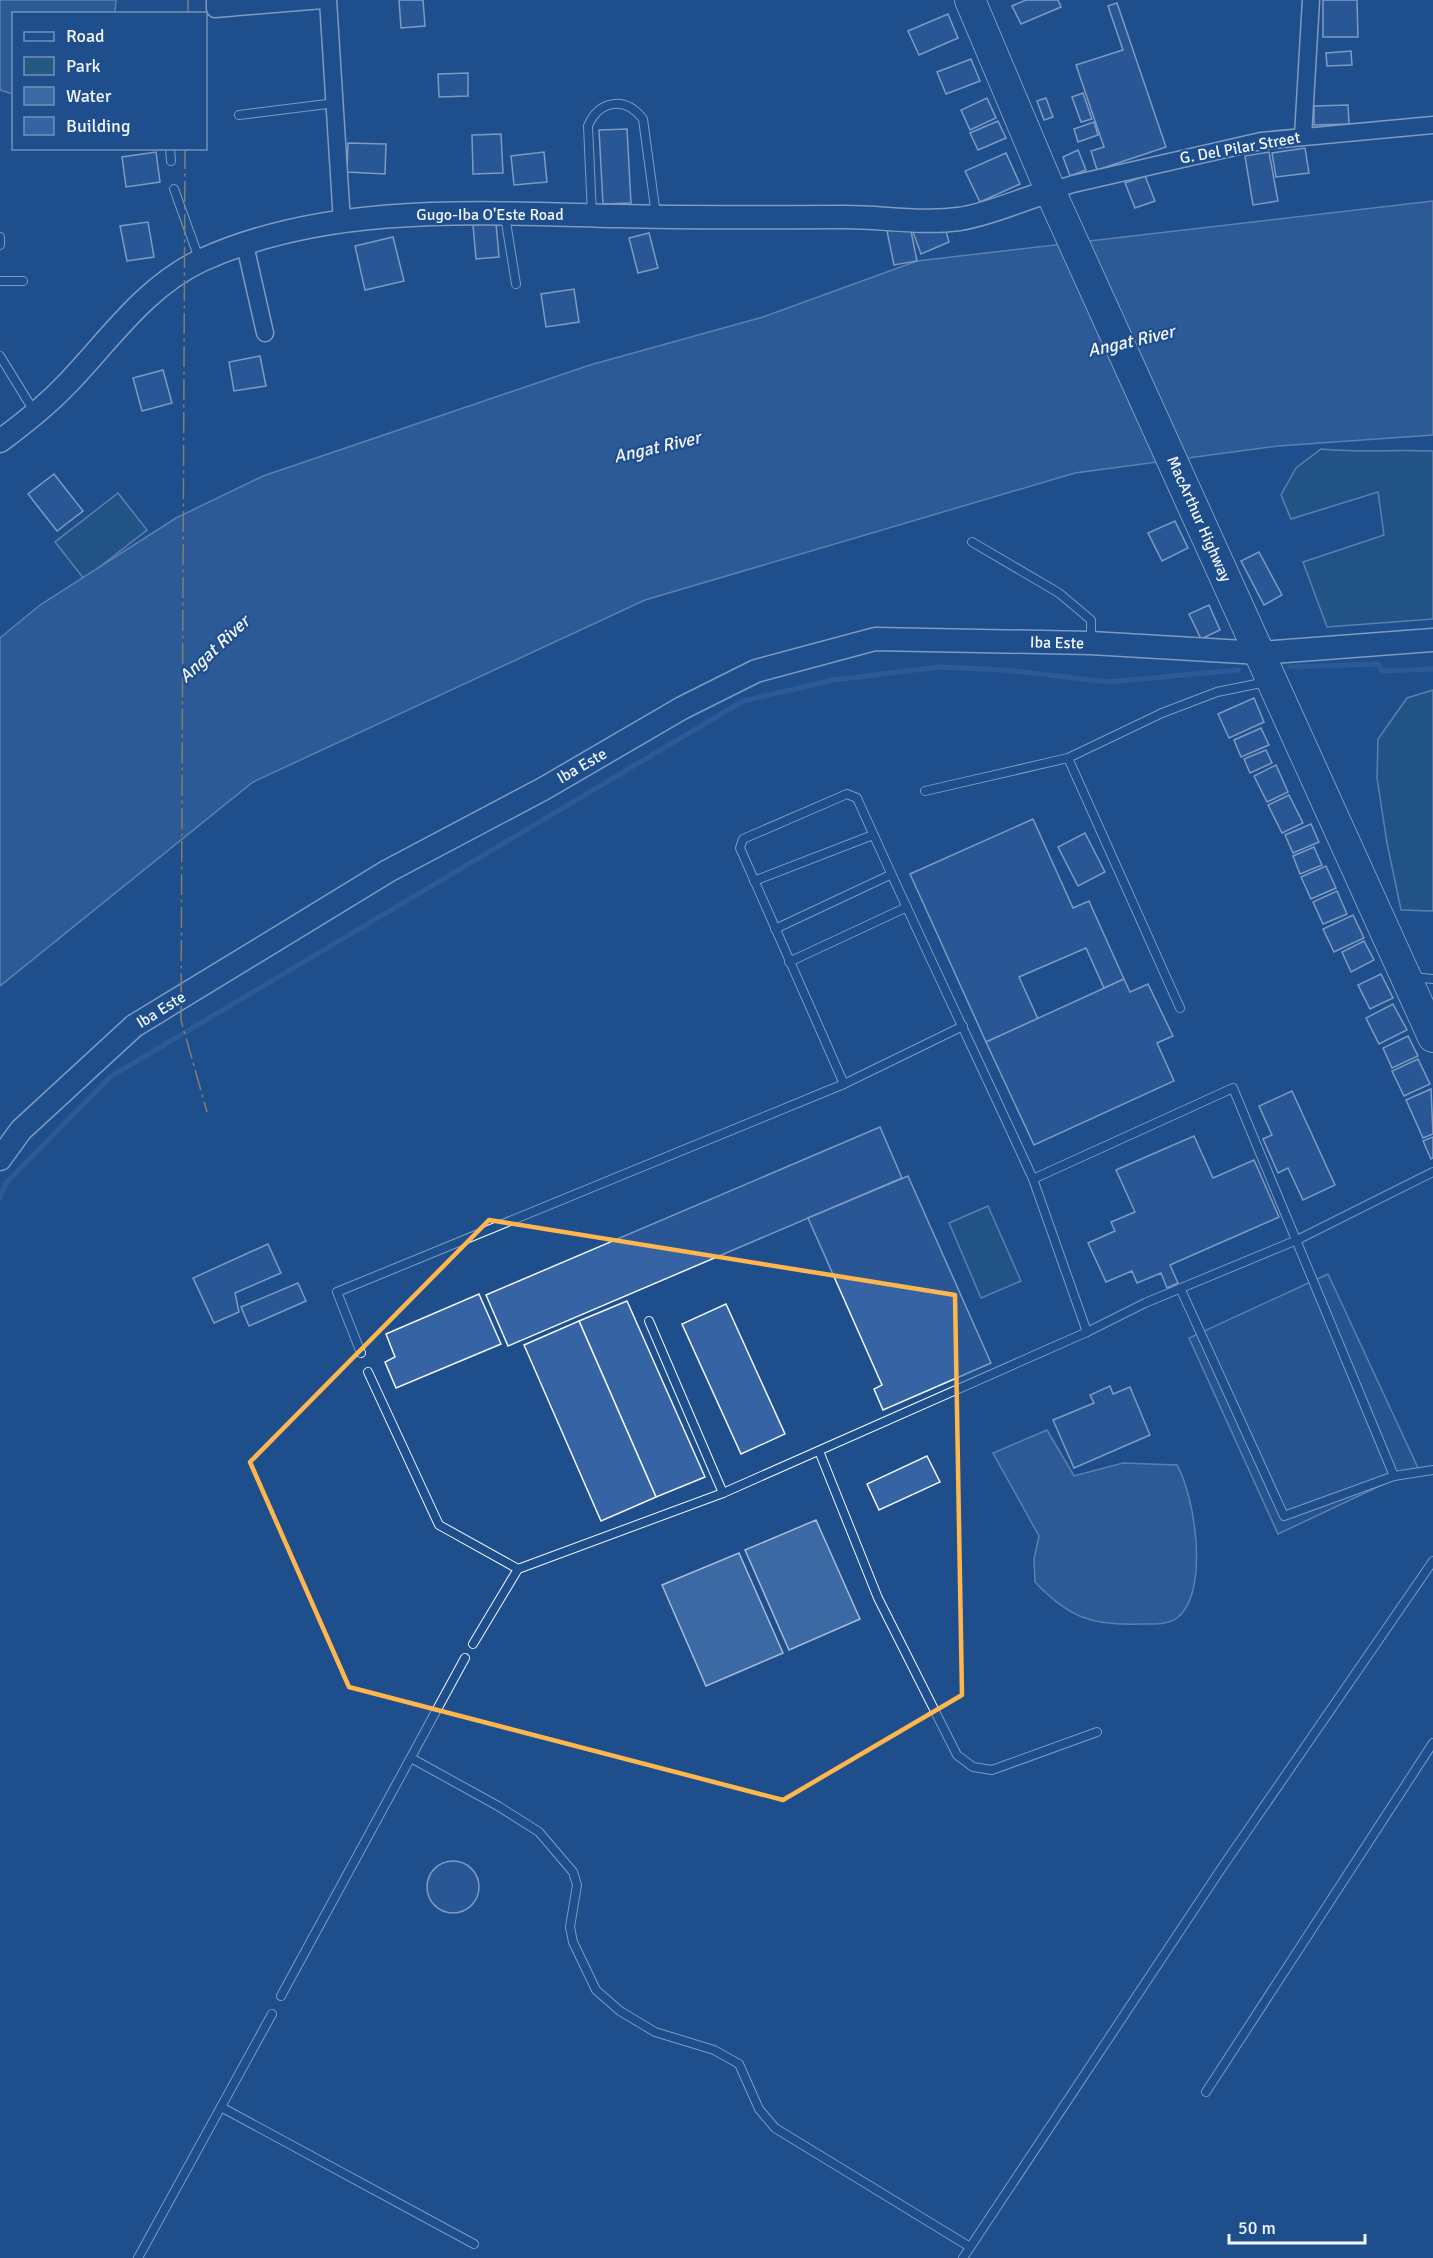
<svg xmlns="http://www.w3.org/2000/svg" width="1433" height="2258" font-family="Signika,sans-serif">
<rect width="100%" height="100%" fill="#1f4e8c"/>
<!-- green -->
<g fill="#245a82" stroke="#a8bbd7" stroke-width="1.5">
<path d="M1321 449C1358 453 1395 449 1433 451V619L1327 627 1303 562 1384 535 1378 492 1291 519 1281 495 1296 468Z"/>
<path d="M118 493 147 530 84 579 55 542Z"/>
<path d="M1433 690V911L1401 910 1387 843 1377 778 1378 739 1407 698Z"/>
<path d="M988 1206 1021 1281 981 1298 949 1223Z"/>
</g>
<!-- parking -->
<path fill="#305b95" stroke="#a8bbd7" stroke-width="1.5" d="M1328 1274 1418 1468 1278 1534 1189 1338Z"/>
<!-- water -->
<g fill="#3b69a3" stroke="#a8bbd7" stroke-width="1.5">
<path d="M0 0H116L115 13 14 14 13 94 0 90Z"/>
<path d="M1433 201V435L1278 446 1075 473 645 600 253 782 0 986V638L40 605 176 518 263 476 590 365 763 317 917 261Z"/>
<path d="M1047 1430 1074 1476 1123 1463 1177 1465C1195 1496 1210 1593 1177 1618 1168 1625 1152 1624 1141 1624 1093 1626 1069 1618 1035 1582L1034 1559 1039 1536 993 1453Z"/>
<path d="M816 1520 860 1619 789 1650 745 1550Z"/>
<path d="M739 1553 783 1653 706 1686 662 1585Z"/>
</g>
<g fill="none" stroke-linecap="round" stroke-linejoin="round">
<!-- stream -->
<g stroke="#3b69a3" stroke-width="5">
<path d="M1290 667 1378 664 1382 671 1433 669"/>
<path d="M0 1198 6 1183 110 1077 743 701 833 680 939 667 1005 670 1108 682 1238 670"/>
</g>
</g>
<!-- building -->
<g fill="#3563a3" stroke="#f2f6ff" stroke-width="1.5">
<path d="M399 0H423L425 26 401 28Z"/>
<path d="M1026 0H1058L1061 7 1021 24 1012 6Z"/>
<path d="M1323 0H1357L1358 37H1323Z"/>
<path d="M1117 3 1166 147 1097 170 1091 151 1104 147 1076 65 1123 50 1108 6Z"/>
<path d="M948 14 958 38 919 55 908 31Z"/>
<path d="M1351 51 1352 65 1327 66 1326 53Z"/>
<path d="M971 59 980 81 946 94 937 72Z"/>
<path d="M468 73V96L439 97 438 74Z"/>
<path d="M1083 93 1092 119 1081 122 1072 97Z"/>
<path d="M987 98 996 118 970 130 961 110Z"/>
<path d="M1046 98 1053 117 1044 120 1037 101Z"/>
<path d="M1348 105 1349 124 1314 125V106Z"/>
<path d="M998 121 1006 138 978 150 970 133Z"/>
<path d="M1094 122 1098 135 1078 142 1074 129Z"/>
<path d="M627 129 631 203 603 204 599 130Z"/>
<path d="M501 134 503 173 473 174 472 135Z"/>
<path d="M348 143 386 144 385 174 347 172Z"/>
<path d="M1305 148 1309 173 1276 177 1272 153Z"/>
<path d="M1078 150 1086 170 1070 176 1063 157Z"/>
<path d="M156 152 160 182 126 187 122 157Z"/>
<path d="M544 152 547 182 514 185 511 156Z"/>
<path d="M1269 152 1278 201 1253 205 1245 156Z"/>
<path d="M1006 153 1020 184 980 202 965 171Z"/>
<path d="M1145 176 1155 201 1135 208 1125 183Z"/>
<path d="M148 222 154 257 127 261 120 226Z"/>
<path d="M496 223 499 257 476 259 473 225Z"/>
<path d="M910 226 917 261 894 265 887 231Z"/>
<path d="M945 227 949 242 921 254 912 229Z"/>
<path d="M649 233 658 268 638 273 629 238Z"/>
<path d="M393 237 404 281 365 290 355 246Z"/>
<path d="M574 289 579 322 546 327 541 294Z"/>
<path d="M260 356 266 386 234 391 229 362Z"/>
<path d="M163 370 172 403 142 411 133 378Z"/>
<path d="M54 474 83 511 57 531 28 494Z"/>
<path d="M1175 521 1188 548 1162 561 1148 533Z"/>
<path d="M1259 552 1282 595 1264 605 1241 561Z"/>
<path d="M1209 605 1220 630 1201 639 1189 614Z"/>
<path d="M1254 698 1264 722 1229 738 1218 714Z"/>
<path d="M1261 728 1269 745 1241 757 1234 740Z"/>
<path d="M1266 750 1272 763 1250 773 1244 759Z"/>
<path d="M1276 765 1288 792 1267 802 1254 776Z"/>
<path d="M1289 795 1303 823 1282 833 1268 805Z"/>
<path d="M1033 819 1073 908 1089 901 1124 979 1104 988 1086 948 1019 977 1038 1019 986 1042 910 874Z"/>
<path d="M1311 824 1319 842 1293 853 1285 835Z"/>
<path d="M1085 833 1105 872 1078 886 1058 847Z"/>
<path d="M1314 847 1322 865 1300 874 1293 856Z"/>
<path d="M1326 866 1336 888 1311 899 1301 877Z"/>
<path d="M1337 891 1347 914 1323 924 1313 902Z"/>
<path d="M1353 915 1364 938 1334 952 1323 929Z"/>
<path d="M1364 941 1374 960 1351 972 1342 952Z"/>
<path d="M1381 974 1393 998 1370 1009 1358 985Z"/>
<path d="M1124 979 1130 992 1148 984 1173 1036 1157 1043 1174 1081 1034 1145 986 1042Z"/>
<path d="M1393 1004 1407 1030 1379 1044 1366 1018Z"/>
<path d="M1408 1036 1418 1056 1392 1068 1383 1048Z"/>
<path d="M1418 1059 1430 1084 1404 1096 1392 1071Z"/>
<path d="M1431 1089 1433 1134 1423 1138 1406 1100Z"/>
<path d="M1292 1091 1335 1185 1303 1200 1288 1168 1278 1173 1263 1139 1272 1135 1259 1106Z"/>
<path d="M880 1127 902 1178 508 1346 486 1295Z"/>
<path d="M1194 1136 1213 1178 1254 1160 1279 1217 1170 1265 1178 1283 1167 1288 1161 1273 1137 1283 1132 1271 1106 1282 1088 1243 1115 1231 1111 1222 1135 1212 1116 1170Z"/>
<path d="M1433 1137V1158L1431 1159 1423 1141Z"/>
<path d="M908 1176 991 1363 883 1410 874 1389 882 1385 808 1218Z"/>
<path d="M268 1244 281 1273 235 1293 239 1312 214 1323 193 1278Z"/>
<path d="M298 1283 306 1301 249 1326 241 1307Z"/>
<path d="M479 1294 501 1344 396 1388 385 1362 395 1357 386 1334Z"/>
<path d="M627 1301 705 1477 656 1497 579 1321Z"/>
<path d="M726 1304 785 1434 741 1454 682 1324Z"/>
<path d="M579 1321 656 1497 601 1521 524 1345Z"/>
<path d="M1110 1386 1113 1394 1130 1387 1150 1435 1074 1468 1053 1420 1094 1403 1090 1395Z"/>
<path d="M927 1456 940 1482 879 1510 867 1484Z"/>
<circle cx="453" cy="1887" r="26"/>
</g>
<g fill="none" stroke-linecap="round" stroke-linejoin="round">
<!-- lane casing -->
<g stroke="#f2f6ff" stroke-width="10">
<g id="lane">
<path d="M239 115 335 103"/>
<path d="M170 148 171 161"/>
<path d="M174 189 200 261"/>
<path d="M592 215 588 126C599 100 625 96 643 119L656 215"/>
<path d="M505 216 516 284"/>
<path d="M0 237V245"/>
<path d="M0 281H23"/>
<path d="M0 356 29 403 36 410"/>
<path d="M972 542 1059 593 1091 620V642"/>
<path d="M925 791 1068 758"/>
<path d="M754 881 873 835"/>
<path d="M775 929 890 875"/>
<path d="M789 962 907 907"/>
<path d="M1413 977 1433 979"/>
<path d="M1180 1008 1068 758 1162 713 1217 692 1266 682"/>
<path d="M844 1084 740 848 743 839 847 794 857 798C914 926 975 1052 1033 1179"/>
<path d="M1181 1290 1284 1516 1394 1476 1433 1470"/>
<path d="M649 1321 723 1493"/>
<path d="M1087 1332 1033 1179 1233 1088 1394 1476"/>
<path d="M361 1353 337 1292 844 1084 963 1026"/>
<path d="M368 1372 439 1525 518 1569"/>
<path d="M819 1451 878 1598 957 1755 973 1767 992 1770 1097 1732"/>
<path d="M473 1644 518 1569 723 1493 1087 1332 1145 1303 1297 1240 1433 1172"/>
<path d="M411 1758 498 1806 539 1832 573 1872 577 1885 570 1927 573 1942 596 1990 620 2011 655 2032 714 2050 739 2064 759 2109 775 2128 970 2247"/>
<path d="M281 1996 465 1658"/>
<path d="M1206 2092 1433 1743"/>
<path d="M221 2107 474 2244"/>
<path d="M138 2258 272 2014"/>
<path d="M963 2258 1221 1869 1433 1561"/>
</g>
</g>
<!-- street casing -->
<g stroke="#f2f6ff" stroke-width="19">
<g id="street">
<path d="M215 0V9L323 0"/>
<path d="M328 0 342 222"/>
<path d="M1303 136 1311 0"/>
<path d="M1051 191 1073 184 1261 141 1433 125"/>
<path d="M245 245 265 333"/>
</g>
</g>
<!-- secondary casing -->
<g stroke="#f2f6ff" stroke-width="25">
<g id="secondary">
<path d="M0 441C23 424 45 407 65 386 108 342 144 287 202 260 330 202 481 213 618 216 693 218 769 217 845 217 883 217 921 224 959 219 988 215 1022 199 1051 191"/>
<path d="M0 1159 21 1130 134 1026 388 871 543 789 682 708 756 671 875 639 1091 643 1260 653 1433 640"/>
</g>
</g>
<!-- highway casing -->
<g stroke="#f2f6ff" stroke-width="32">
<path id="highway" d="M970 0 1056 204 1433 1037"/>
</g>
<!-- lane -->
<use href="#lane" stroke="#1f4e8c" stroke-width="8"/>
<!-- street -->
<use href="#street" stroke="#1f4e8c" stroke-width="16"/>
<!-- secondary -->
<use href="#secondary" stroke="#1f4e8c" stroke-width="22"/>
<!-- highway -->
<use href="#highway" stroke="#1f4e8c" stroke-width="30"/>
<!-- power -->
<g stroke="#ffb74d" stroke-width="1.5" stroke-dasharray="21 4.5 3 4.5" stroke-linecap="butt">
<path d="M188 14V0"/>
<path d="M185 148 181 1020 207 1112"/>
</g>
</g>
<!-- marked area -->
<path d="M0 0H1433V2258H0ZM489 1220 955 1295 962 1695 783 1800 349 1687 250 1462Z" fill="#1f4e8c" fill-opacity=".55" fill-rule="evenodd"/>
<path fill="none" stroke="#ffb74d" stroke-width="4.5" stroke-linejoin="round" d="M489 1220 955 1295 962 1695 783 1800 349 1687 250 1462Z"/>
<g text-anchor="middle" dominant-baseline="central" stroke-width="4.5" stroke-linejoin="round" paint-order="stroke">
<!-- street labels -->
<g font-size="16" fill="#f2f6ff" stroke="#1f4e8c">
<text transform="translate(1240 148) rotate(-10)">G. Del Pilar Street</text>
<text x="490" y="215">Gugo-Iba O'Este Road</text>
<text transform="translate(1199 519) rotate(66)">MacArthur Highway</text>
<text transform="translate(1057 643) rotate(1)">Iba Este</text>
<text transform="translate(582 766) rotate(-30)">Iba Este</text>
<text transform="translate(161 1010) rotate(-32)">Iba Este</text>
</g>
<!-- water labels -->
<g font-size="18" font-style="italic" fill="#f2f6ff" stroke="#1f4e8c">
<text transform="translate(1131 341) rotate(-13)">Angat River</text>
<text transform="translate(657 447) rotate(-13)">Angat River</text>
<text transform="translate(214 649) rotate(-43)">Angat River</text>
</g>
</g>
<!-- legend -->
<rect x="12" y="12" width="195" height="138" fill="#1f4e8c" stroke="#7391ba" stroke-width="1.5"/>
<rect x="24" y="32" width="30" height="9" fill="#1f4e8c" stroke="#7391ba" stroke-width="1.5"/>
<text x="66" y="42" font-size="18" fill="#f2f6ff">Road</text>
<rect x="24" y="57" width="30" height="18" fill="#245a82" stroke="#7391ba" stroke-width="1.5"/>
<text x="66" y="72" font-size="18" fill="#f2f6ff">Park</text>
<rect x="24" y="87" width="30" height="18" fill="#3b69a3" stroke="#7391ba" stroke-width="1.5"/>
<text x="66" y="102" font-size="18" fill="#f2f6ff">Water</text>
<rect x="24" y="117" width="30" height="18" fill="#3563a3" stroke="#7391ba" stroke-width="1.5"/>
<text x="66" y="132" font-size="18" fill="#f2f6ff">Building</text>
<!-- scale -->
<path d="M1229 2234v9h136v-9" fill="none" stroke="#f2f6ff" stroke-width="3"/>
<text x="1238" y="2234" font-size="18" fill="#f2f6ff" stroke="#1f4e8c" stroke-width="4.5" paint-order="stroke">50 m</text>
</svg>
